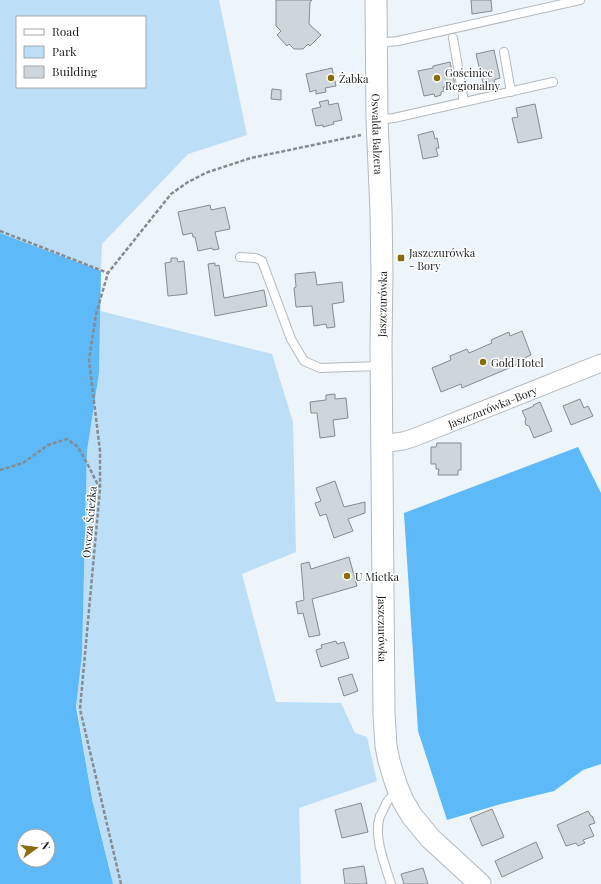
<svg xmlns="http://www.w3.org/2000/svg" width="601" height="884" font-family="'Playfair Display',serif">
<rect width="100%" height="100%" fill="#edf4fa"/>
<!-- green -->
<g fill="#bddef7" fill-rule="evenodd">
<path d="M0 0H219L247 135 188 154 102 244 101 271 0 233ZM17 17H145V87H17Z"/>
<path d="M100 311 272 354 293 422 296 552 242 574 276 702 341 703 355 733 367 737 377 781 299 808 301 884H113L92 799 77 707 0 654H82L87 451 99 373Z"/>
</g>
<!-- forest -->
<g fill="#5db9f7" fill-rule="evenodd">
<path d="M0 233 101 271 99 373 87 451 82 654 76 706 92 799 113 884H0ZM24 836H48V860H24Z"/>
<path d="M578 447 601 493V764L583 770 554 791 501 804 447 820 418 731 404 513Z"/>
</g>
<!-- building -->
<g fill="#cfd6db" stroke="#858c90">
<path d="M276 0H312L310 2 309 24 321 35 310 46 308 44 303 49H294L289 44 287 46 277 35 281 31 276 26Z"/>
<path d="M471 0H491L492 11 472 14Z"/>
<path d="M494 50 500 78 494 80 495 83 489 85 488 81 483 83 476 54Z"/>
<path d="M450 62 455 84 443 87 444 91 441 92V95L435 97 434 94 424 96 418 71 433 68V66Z"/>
<path d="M332 68 336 86 325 88 326 92 316 94V90L310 92 306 74Z"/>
<path d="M272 89 281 90V100L271 99Z"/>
<path d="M328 100 329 105 338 103 342 120 333 122 334 124 323 127V125L316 126 312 109 321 107 319 102Z"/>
<path d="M535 104 542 138 518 143 512 118 518 117 516 108Z"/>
<path d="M433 131 435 139 437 138 439 148H436L438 156 423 159 418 135Z"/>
<path d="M210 205 211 210 225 207 230 229 215 232 219 249 213 250 212 248 198 251 195 237H193L192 233 183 235 178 212Z"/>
<path d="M171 258H177L178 262 184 261 187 294 168 296 165 263 171 262Z"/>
<path d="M215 263V266L219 265 224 298 264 290 267 306 215 316 208 264Z"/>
<path d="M315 272 317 285 342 282 344 302 332 304 335 327 327 328 326 324 314 326 312 306 296 307 294 288 296 287 295 274Z"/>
<path d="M522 331 531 355 520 360 521 363 462 388 461 384 441 392 432 368 451 360 450 356 467 349 469 353 492 343 491 340 509 332 510 336Z"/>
<path d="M335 394V399L346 398 348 418 333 420 335 436 320 438 317 413H311L310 402 326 400V395Z"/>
<path d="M580 399 584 408 588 406 593 416 571 425 563 406Z"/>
<path d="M540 402 552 431 534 438 529 426 526 425 525 422 526 419 522 411 534 406 533 405Z"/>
<path d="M437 443H461V470H458V475H438L439 469H436V464H431V447H436Z"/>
<path d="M335 481 344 507 365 502V513L348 519 353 531 334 538 326 514 320 516 315 503 321 501 316 488Z"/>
<path d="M349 557 357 586 312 599 320 635 309 637 303 613 298 614 296 602 304 600 301 564 309 562 311 569Z"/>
<path d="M336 641 337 644 344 642 349 658 321 667 316 650 322 648 321 645Z"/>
<path d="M352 674 358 691 344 696 338 678Z"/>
<path d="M361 803 368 832 342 838 335 810Z"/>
<path d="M492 809 504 837 482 846 470 818Z"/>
<path d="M588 811 591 816H592L595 823 589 825 594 836 583 840 585 843 578 846 576 843 566 846 557 825Z"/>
<path d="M536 842 543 858 502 877 495 861Z"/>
<path d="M364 866 367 884H345L343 869Z"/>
<path d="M423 868 428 884H404L401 874Z"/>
</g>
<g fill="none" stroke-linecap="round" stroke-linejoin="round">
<!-- service casing -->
<g stroke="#b3b9be" stroke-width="10">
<g id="service">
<path d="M453 38 464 102"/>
<path d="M377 43 398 41 580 0"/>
<path d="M504 52 511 92"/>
<path d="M378 120 394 118 553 82"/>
<path d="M240 257 256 258 262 261 291 339 304 361 320 368 380 366"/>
<path d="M391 884C385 865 373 836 380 816 381 814 383 811 384 808 388 799 390 797 399 793"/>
</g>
</g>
<!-- minor casing -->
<g stroke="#b3b9be" stroke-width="19">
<g id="minor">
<path id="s1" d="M382 444 403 441 413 438 601 363"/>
</g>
</g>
<!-- tertiary casing -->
<g stroke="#b3b9be" stroke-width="23">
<g id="tertiary">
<path id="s2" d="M376 0 377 120 381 211 382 274 381 345 384 714 386 746 389 761 396 784 403 801 412 816 430 838 480 884"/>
</g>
</g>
<!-- path -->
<g stroke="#868b8f" stroke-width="2.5" stroke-dasharray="4 2" stroke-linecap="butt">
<path d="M0 231 108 273"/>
<path d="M0 470 23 463 48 445 67 439 78 447 88 465 99 487"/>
<path d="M121 884 80 709 100 489V451L89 360 96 314 108 273 171 194 188 182 208 172 251 158 361 135"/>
</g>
<!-- service -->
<use href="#service" stroke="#fff" stroke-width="8"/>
<!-- minor -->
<use href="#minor" stroke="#fff" stroke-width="17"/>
<!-- tertiary -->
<use href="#tertiary" stroke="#fff" stroke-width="21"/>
</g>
<!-- markers -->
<g fill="#896e0e" stroke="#fff" stroke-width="1.5">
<circle cx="331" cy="78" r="4"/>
<circle cx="437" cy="78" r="4"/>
<rect x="397" y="254" width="8" height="8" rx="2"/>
<circle cx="483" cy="362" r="4"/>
<circle cx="347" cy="576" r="4"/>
</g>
<g text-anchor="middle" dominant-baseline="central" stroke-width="3" stroke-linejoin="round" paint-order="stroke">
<!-- poi labels -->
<g font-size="11" fill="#1a1d1f" stroke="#fff" text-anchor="start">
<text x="445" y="72">Gościniec<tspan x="445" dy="13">Regionalny</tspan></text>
<text x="339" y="78">Żabka</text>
<text x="409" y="252">Jaszczurówka<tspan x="409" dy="13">- Bory</tspan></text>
<text x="491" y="362">Gold Hotel</text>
<text x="355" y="576">U Mietka</text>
</g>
<!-- street labels -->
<g font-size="11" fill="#1a1d1f" stroke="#fff">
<text stroke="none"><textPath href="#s2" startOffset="134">Oswalda Balzera</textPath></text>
<text transform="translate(382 304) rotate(-89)">Jaszczurówka</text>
<text stroke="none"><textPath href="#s1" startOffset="117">Jaszczurówka-Bory</textPath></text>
<text transform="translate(89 522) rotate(-85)">Owcza Ścieżka</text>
<text stroke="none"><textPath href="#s2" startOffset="629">Jaszczurówka</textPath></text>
</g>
</g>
<!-- legend -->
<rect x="16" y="16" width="130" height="72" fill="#ffffff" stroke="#a3a5a5"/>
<rect x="24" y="29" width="20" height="6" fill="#ffffff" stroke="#a3a5a5"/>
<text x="52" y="36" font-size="12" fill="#1a1d1f">Road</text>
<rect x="24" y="46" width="20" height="12" fill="#bddef7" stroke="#a3a5a5"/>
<text x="52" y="56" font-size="12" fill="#1a1d1f">Park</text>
<rect x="24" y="66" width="20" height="12" fill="#cfd6db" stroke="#a3a5a5"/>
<text x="52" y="76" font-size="12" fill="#1a1d1f">Building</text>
<!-- north arrow -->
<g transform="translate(36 848) rotate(76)"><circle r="19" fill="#ffffff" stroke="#a3a5a5"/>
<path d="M0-3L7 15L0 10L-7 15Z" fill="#896e0e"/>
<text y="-6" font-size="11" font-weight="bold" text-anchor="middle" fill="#1a1d1f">N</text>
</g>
</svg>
